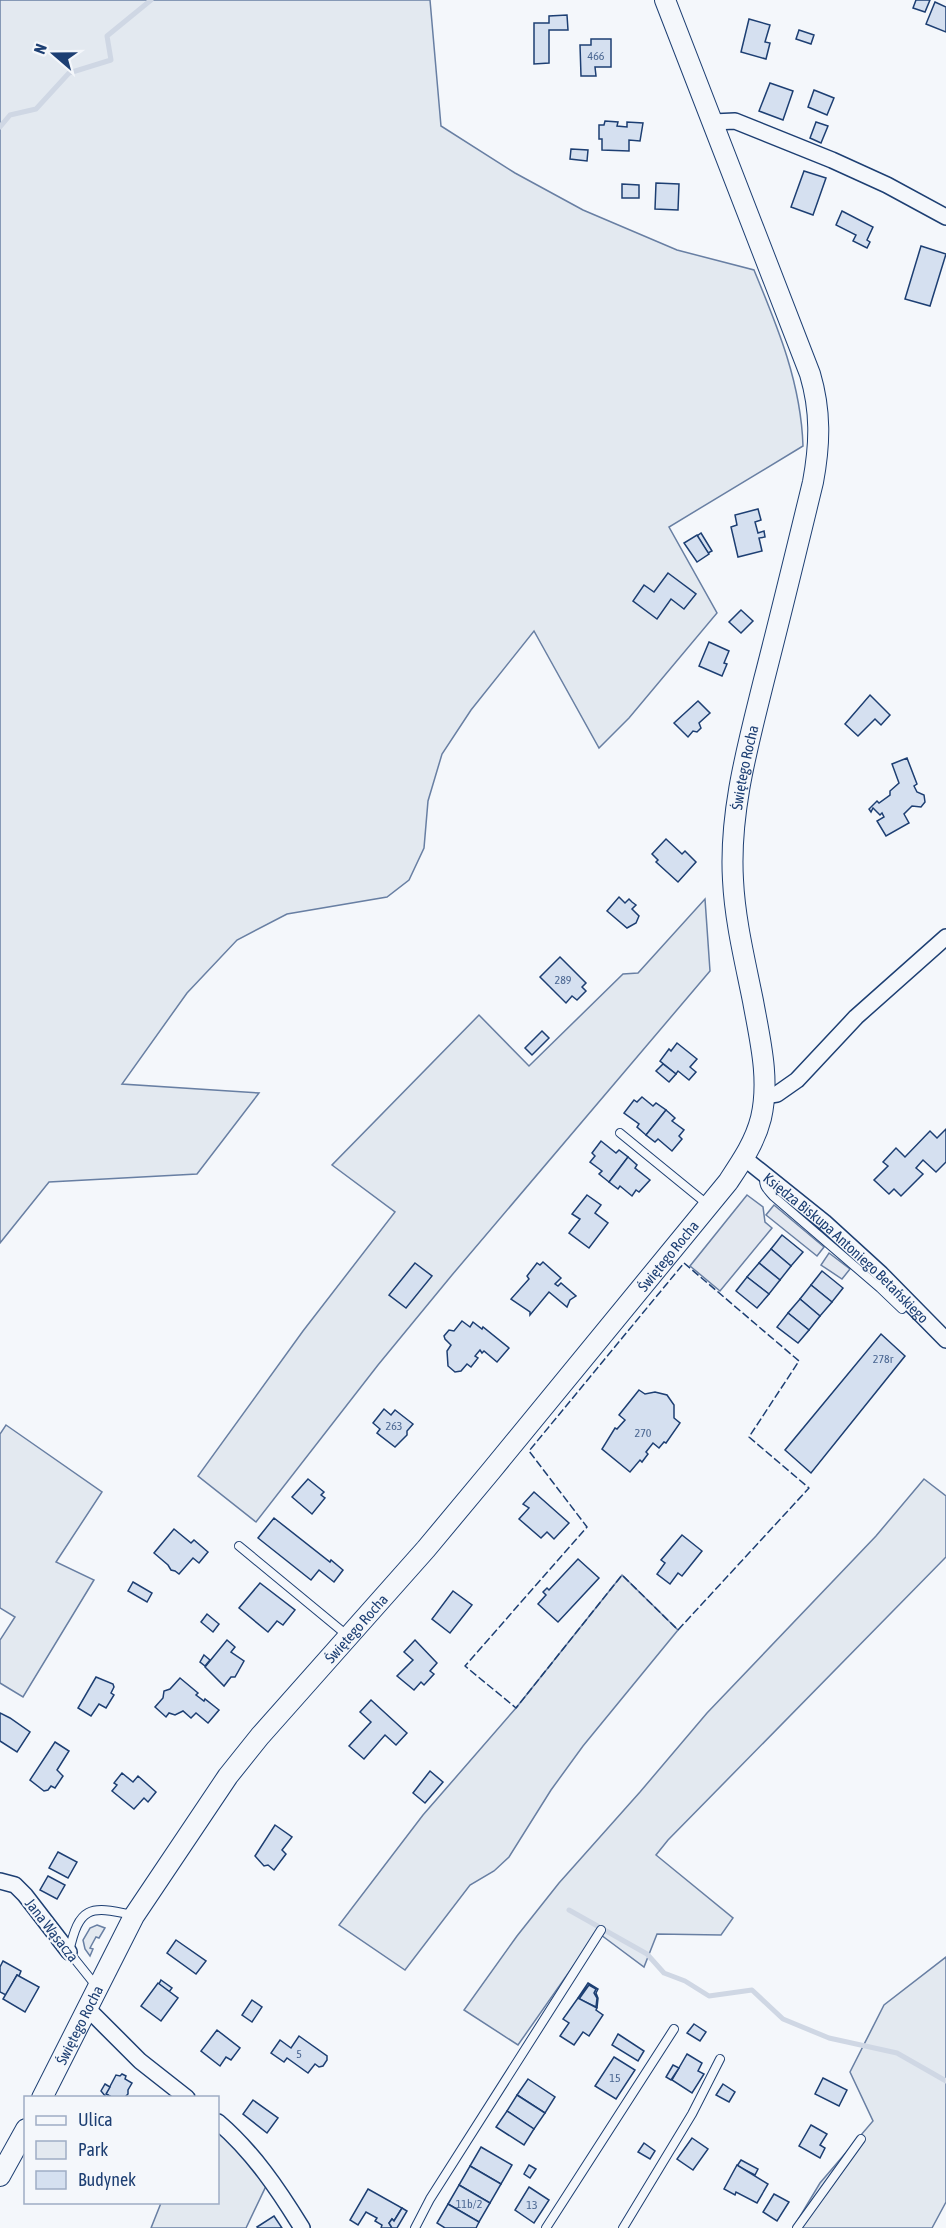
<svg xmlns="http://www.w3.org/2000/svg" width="946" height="2228" font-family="'Asap Condensed',sans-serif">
<rect width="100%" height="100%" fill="#f4f7fb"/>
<!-- green -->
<g fill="#e3e9f0" stroke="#687fa3" stroke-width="1.5">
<path d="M0 0H430L441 126 515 173 583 210 677 250 754 270C778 328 801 383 803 446L669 527 717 613 629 718 599 748 534 631 471 710 442 754 428 801 424 848 409 880 387 897 287 914 237 940 187 993 122 1084 259 1093 197 1174 49 1182 0 1243Z"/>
<path d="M705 899 710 971 452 1275 378 1365 256 1522 198 1476 303 1331 395 1212 332 1165 479 1015 529 1066 623 974 638 973Z"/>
<path d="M6 1425 102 1492 56 1562 94 1580 23 1697 0 1683V1640L15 1617 0 1608V1434Z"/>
<path d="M924 1479 946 1496V1557L668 1840 656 1855 733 1918 721 1935 657 1934 644 1967 597 1932 518 2045 464 2010 517 1936 559 1883 640 1792 707 1713 876 1536Z"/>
<path d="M622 1575 678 1630 583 1746 551 1790 509 1857 494 1871 470 1885 405 1970 339 1925 423 1815 516 1708Z"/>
<path d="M97 1925 105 1928 99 1938 96 1937 90 1948 93 1949 90 1956 85 1949 83 1940 90 1928Z"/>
<path d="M946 1957V2202L932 2228H793L820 2183 873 2121 850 2072 884 2005Z"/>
<path d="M218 2128 266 2186 246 2228H151L161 2203 218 2202Z"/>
</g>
<!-- parking -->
<g fill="#e3e8f0" stroke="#687fa3" stroke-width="1.5">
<path d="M747 1195 763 1207 765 1222 772 1228 720 1291 690 1266Z"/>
<path d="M774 1205 824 1247 817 1256 766 1215Z"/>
<path d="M829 1253 850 1269 842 1279 821 1265Z"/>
</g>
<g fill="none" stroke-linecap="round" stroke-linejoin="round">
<!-- stream -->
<g stroke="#cfd7e4" stroke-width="5">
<path d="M0 127 10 115 36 109 69 73 111 60 107 36 151 0"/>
<path d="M569 1910 647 1954 664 1973 685 1981 709 1996 752 1990 783 2019 829 2038 897 2053 946 2081"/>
</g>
</g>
<!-- building -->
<g fill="#d5e0f0" stroke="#1d3f73" stroke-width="1.5">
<path d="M916 0H930L925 12 913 8Z"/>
<path d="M935 2 946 7V32L926 24Z"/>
<path d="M567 15 568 30H549V63L534 64V23H549V16Z"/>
<path d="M749 19 770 25 765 42 770 43 766 59 741 52Z"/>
<path d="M799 30 814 35 811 44 796 39Z"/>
<path d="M591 39H611V67H595L596 76H581L580 45H591Z"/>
<path d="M770 83 793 91 783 120 759 111Z"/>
<path d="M814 90 834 98 827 115 808 107Z"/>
<path d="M605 121 618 122 617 126 627 127V122L643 123 640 141 629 140V151L602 150V139H599V125H604Z"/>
<path d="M816 122 828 126 821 143 810 138Z"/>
<path d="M571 149 588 150 587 161 570 159Z"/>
<path d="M804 171 826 178 813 215 791 207Z"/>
<path d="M656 183 679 184 678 210 655 209Z"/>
<path d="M622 184 639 185V198H622Z"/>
<path d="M842 211 873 227 867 240 870 242 867 248 853 241 856 235 836 225Z"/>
<path d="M921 246 946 254 930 306 905 299Z"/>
<path d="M758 509 761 520 755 522 758 533 764 531 765 537 759 538 762 551 738 557 731 527 737 525 735 515Z"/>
<path d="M701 533 712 551 708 553 697 536Z"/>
<path d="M697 535 709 554 697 562 684 543Z"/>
<path d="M668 573 696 594 684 609 671 599 657 619 633 601 644 585 654 592Z"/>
<path d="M741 610 753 621 741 633 729 622Z"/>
<path d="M709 642 729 651 724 663 727 664 722 676 699 666Z"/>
<path d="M870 695 890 715 881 725 875 719 858 736 845 724Z"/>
<path d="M698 701 710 713 699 723 701 728 697 732 693 731 688 737 674 723Z"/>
<path d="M907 758 917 784 914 786 917 792 924 795 925 802 921 807 912 806 904 814 909 823 886 836 877 821 884 817 882 813 880 815 873 808 871 812 869 809 877 801 879 803 890 795V791L899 783 892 764Z"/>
<path d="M666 839 682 854 685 851 696 862 678 882 656 862 658 860 652 854Z"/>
<path d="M619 897 625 903 629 899 632 902 636 905 632 909 639 916 636 923 627 928 607 911Z"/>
<path d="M560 957 586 983 582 987 586 991 577 1000 572 996 566 1003 540 977Z"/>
<path d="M542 1031 549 1038 532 1055 525 1048Z"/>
<path d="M677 1043 697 1059 690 1067 696 1072 689 1080 678 1071 676 1074 660 1061 669 1049 671 1051Z"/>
<path d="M663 1064 676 1074 669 1082 656 1071Z"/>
<path d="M642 1097 653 1106 656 1103 666 1110 646 1135 637 1127 639 1124 624 1113 634 1100 637 1102Z"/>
<path d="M666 1110 675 1118 672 1121 684 1130 679 1136 682 1139 672 1151 658 1139 655 1142 646 1135Z"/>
<path d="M946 1129V1162L936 1172 923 1160 916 1168 923 1174 901 1196 894 1189 889 1194 874 1180 888 1166 883 1162 896 1148 905 1157 930 1131 937 1138Z"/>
<path d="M601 1141 616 1153 619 1150 628 1157 609 1182 599 1174 602 1171 590 1162 595 1156 592 1153Z"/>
<path d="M628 1157 637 1165 635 1168 650 1180 639 1192 636 1190 632 1196 620 1186 618 1189 609 1182Z"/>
<path d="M587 1195 601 1205 595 1213 608 1223 589 1248 569 1233 580 1219 572 1214Z"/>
<path d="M782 1235 803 1252 791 1266 771 1249Z"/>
<path d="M771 1249 791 1266 780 1280 759 1263Z"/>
<path d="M543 1262 561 1278 555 1284 558 1286 561 1283 576 1296 570 1300 567 1307 549 1292 530 1315V1312L511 1299 529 1279 527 1276 537 1263 540 1265Z"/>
<path d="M415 1263 432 1276 406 1308 389 1295Z"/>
<path d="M759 1263 780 1280 769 1294 747 1277Z"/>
<path d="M822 1271 843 1288 832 1302 811 1285Z"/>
<path d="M747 1277 769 1294 757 1308 736 1291Z"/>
<path d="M811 1285 832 1302 820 1316 800 1299Z"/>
<path d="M800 1299 820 1316 809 1330 788 1313Z"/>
<path d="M788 1313 809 1330 798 1343 777 1327Z"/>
<path d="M462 1321 470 1327 473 1322 482 1329 483 1327 509 1348 497 1362 484 1351 482 1353 480 1350 475 1356 478 1358 471 1367 467 1364 461 1371 455 1372 448 1366 447 1351 451 1345 445 1339 444 1336 449 1330 454 1331Z"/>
<path d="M881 1334 905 1356 811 1473 785 1450Z"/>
<path d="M639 1390 645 1394 655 1392 667 1395 674 1405V1418L680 1423 666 1443 664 1442 659 1448 653 1443 646 1452 648 1454 642 1462 640 1460 630 1472 602 1449 615 1428 617 1429 625 1420 619 1415Z"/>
<path d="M384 1409 391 1415 395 1410 413 1424 407 1431V1435L395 1447 377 1433 380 1429 373 1423Z"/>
<path d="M308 1479 324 1492 321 1495 325 1498 312 1514 292 1497Z"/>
<path d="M534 1492 569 1523 554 1539 547 1532 541 1538 519 1519 529 1508 523 1504Z"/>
<path d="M274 1518 330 1562 331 1560 343 1570 334 1582 319 1570 311 1580 258 1538Z"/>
<path d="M174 1529 191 1543 194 1540 208 1552 199 1563 193 1558 179 1574 175 1571 171 1570 168 1565 154 1553Z"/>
<path d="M682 1535 702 1551 682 1576 678 1573 670 1584 657 1574 665 1563 661 1560Z"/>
<path d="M578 1559 599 1578 558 1622 538 1604 546 1595 543 1592 547 1588 549 1590Z"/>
<path d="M133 1582 152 1593 147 1602 128 1591Z"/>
<path d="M260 1583 295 1610 283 1625 277 1621 268 1632 239 1608Z"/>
<path d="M453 1591 472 1605 450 1633 432 1619Z"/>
<path d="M207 1614 219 1624 213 1632 201 1622Z"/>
<path d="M227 1640 235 1647 231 1652 244 1661 235 1677H231L224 1686 205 1667Z"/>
<path d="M415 1640 437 1663 430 1671 434 1674 424 1685 421 1682 414 1690 397 1676 413 1660 404 1652Z"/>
<path d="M204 1655 210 1660 205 1666 200 1662Z"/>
<path d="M96 1677 113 1684 114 1687 111 1693 114 1695 106 1708 99 1704 91 1716 78 1708Z"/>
<path d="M180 1678 198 1693 196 1695 204 1701 205 1699 219 1710 208 1723 196 1713 191 1718 183 1711 175 1715 169 1713 166 1717 155 1707 163 1698 164 1691 170 1689Z"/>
<path d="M371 1700 407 1733 396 1745 385 1735 364 1759 349 1746 371 1722 360 1712Z"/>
<path d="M0 1713 10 1718 30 1732 17 1752 0 1741Z"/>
<path d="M55 1742 69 1751 57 1770 63 1776 55 1788 51 1786 48 1790 44 1791 30 1780Z"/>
<path d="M430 1771 443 1782 425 1803 413 1793Z"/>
<path d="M122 1773 133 1782 138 1776 156 1792 148 1802 144 1798 134 1809 112 1791 117 1785 114 1783Z"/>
<path d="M275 1825 292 1837 282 1850 286 1854 274 1870 268 1865 264 1866 255 1856Z"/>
<path d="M58 1852 77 1862 68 1878 49 1868Z"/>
<path d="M48 1876 65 1885 57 1899 40 1890Z"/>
<path d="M176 1940 206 1961 196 1974 167 1953Z"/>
<path d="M3 1961 21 1971 19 1976 17 1975 6 1995 0 1992V1967Z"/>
<path d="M17 1975 39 1987 25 2012 3 1999Z"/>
<path d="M161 1980 172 1988 169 1992 159 1984Z"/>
<path d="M158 1983 178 1998 161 2021 141 2006Z"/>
<path d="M588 1983 598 1989 596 1993 598 1998 597 2008V1998L594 1993 596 1989 589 1985 578 1998Z"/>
<path d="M589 1985 596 1989 594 1993 597 1998 596 2007 579 1999Z"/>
<path d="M578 1998 597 2008 596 2010 603 2015 589 2036 583 2032 574 2045 560 2036 569 2023 563 2019Z"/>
<path d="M252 2000 262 2007 252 2022 242 2015Z"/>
<path d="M694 2024 706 2032 700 2041 687 2033Z"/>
<path d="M217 2030 240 2048 231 2060 226 2057 220 2066 201 2051Z"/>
<path d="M618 2034 644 2051 638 2061 612 2045Z"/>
<path d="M299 2036 327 2056V2060L323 2066 319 2067 315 2064 308 2073 287 2058 284 2062 271 2053 280 2040 291 2048Z"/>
<path d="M687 2054 702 2063 698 2071 704 2074 692 2093 672 2080Z"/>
<path d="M614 2057 635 2070 616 2099 595 2086Z"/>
<path d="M673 2065 679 2068 671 2080 666 2077Z"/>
<path d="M122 2074 126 2076 125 2079 132 2083 128 2090V2094L124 2098H113L106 2094 116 2075 120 2076Z"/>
<path d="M823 2078 847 2090 839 2106 815 2094Z"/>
<path d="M528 2079 555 2097 545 2113 517 2095Z"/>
<path d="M105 2084 110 2087 106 2094 113 2098 106 2097 101 2091Z"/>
<path d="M723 2084 735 2092 729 2102 716 2095Z"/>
<path d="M517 2095 545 2113 534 2129 507 2111Z"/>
<path d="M253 2100 278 2118 267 2133 243 2114Z"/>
<path d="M507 2111 534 2129 524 2145 496 2127Z"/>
<path d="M811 2125 827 2134 820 2145 825 2148 820 2158 799 2146Z"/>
<path d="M692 2138 708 2149 693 2170 677 2159Z"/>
<path d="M644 2143 655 2151 650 2159 638 2152Z"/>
<path d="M481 2147 512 2165 501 2184 470 2166Z"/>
<path d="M741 2160 758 2169 755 2175 737 2166Z"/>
<path d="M529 2165 536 2169 530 2178 524 2174Z"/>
<path d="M737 2165 768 2184 757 2203 736 2192 735 2195 724 2189Z"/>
<path d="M470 2166 501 2184 490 2203 459 2185Z"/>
<path d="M459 2185 490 2203 479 2222 448 2204Z"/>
<path d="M529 2187 549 2200 534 2223 515 2210Z"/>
<path d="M368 2189 402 2208 394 2221 392 2219 389 2223 392 2228H381L382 2225 375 2221 377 2218 366 2212 358 2225 350 2220Z"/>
<path d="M774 2194 789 2202 777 2221 763 2212Z"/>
<path d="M448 2204 479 2222 476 2228H445L437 2223Z"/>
<path d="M402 2208 407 2211 397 2228H392L389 2223 392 2219 394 2221Z"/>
<path d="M274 2216 282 2228H258L257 2227Z"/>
</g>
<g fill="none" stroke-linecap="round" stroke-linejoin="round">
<!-- service casing -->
<g stroke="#1d3f73" stroke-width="10">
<g id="service">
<path d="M620 1133 707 1204"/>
<path d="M765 1176C762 1185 767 1189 773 1196L880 1288 902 1309"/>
<path d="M239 1546 348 1636"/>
<path d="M97 1987 69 1952C79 1907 89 1905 132 1915"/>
<path d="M415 2228 430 2199 601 1930"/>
<path d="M546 2228 674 2029"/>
<path d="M623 2228 692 2114 720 2059"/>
<path d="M797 2228 861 2139"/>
</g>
</g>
<!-- minor casing -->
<g stroke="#1d3f73" stroke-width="18">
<g id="minor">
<path d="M713 122 735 121 832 160 887 185 946 217"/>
<path d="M764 1096 777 1094 797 1080 856 1017 946 937"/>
<path id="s1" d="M744 1158 824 1222 881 1274 946 1340"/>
<path d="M0 1881 15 1885 25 1895 69 1952"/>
<path d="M88 2009 140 2061 187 2098"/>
<path d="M218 2122C253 2152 278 2189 302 2228"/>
</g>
</g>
<!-- tertiary casing -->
<g stroke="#1d3f73" stroke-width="22">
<g id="tertiary">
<path id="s2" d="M42 2098 134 1916 228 1776 260 1736 426 1549 491 1471 728 1182C742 1161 755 1142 761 1118 770 1079 760 1040 753 1001 745 961 735 921 733 880 729 812 748 745 764 680 781 614 797 548 813 482 820 444 821 411 810 374L665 0"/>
<path d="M0 2176 26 2129"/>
</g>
</g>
<!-- service -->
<use href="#service" stroke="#f4f7fb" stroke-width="8"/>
<!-- minor -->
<use href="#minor" stroke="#f4f7fb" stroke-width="15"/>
<!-- tertiary -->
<use href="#tertiary" stroke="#f4f7fb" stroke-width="20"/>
<!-- fence -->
<path stroke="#1d3f73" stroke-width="1.5" stroke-dasharray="8 3" stroke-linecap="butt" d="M684 1263 799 1361 749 1437 809 1488 678 1630 622 1575 516 1708 465 1666 587 1527 529 1451Z"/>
</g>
<g text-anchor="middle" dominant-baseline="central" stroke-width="4.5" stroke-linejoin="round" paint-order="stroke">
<!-- number labels -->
<g font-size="12" fill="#4b6792">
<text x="596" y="56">466</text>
<text x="563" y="980">289</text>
<text x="883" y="1359">278r</text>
<text x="394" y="1426">263</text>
<text x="643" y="1433">270</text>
<text x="299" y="2054">5</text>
<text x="615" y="2078">15</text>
<text x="469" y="2204">11b/2</text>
<text x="532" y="2205">13</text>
</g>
<!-- street labels -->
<g font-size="15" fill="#1d3f73" stroke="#f4f7fb">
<text stroke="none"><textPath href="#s2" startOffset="1576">Świętego Rocha</textPath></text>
<text stroke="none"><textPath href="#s1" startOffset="136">Księdza Biskupa Antoniego Betańskiego</textPath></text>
<text stroke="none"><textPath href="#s2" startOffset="1054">Świętego Rocha</textPath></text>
<text stroke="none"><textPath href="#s2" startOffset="568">Świętego Rocha</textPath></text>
<text transform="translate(52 1930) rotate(52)">Jana Wąsacza</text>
<text stroke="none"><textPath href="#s2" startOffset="82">Świętego Rocha</textPath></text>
</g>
</g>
<!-- legend -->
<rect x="24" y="2096" width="195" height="108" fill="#f4f7fb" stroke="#9eadc5" stroke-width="1.5"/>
<rect x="36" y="2116" width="30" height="9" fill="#f4f7fb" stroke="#9eadc5" stroke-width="1.5"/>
<text x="78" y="2126" font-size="18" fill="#1d3f73">Ulica</text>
<rect x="36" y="2141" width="30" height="18" fill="#e3e9f0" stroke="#9eadc5" stroke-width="1.5"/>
<text x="78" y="2156" font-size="18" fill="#1d3f73">Park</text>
<rect x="36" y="2171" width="30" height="18" fill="#d5e0f0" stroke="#9eadc5" stroke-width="1.5"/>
<text x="78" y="2186" font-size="18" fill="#1d3f73">Budynek</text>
<!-- north arrow -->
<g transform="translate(54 54) rotate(290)" stroke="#f4f7fb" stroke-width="4.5" paint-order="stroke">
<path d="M0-4.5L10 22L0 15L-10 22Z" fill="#1d3f73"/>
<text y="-9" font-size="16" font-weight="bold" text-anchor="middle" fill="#1d3f73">N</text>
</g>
</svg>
